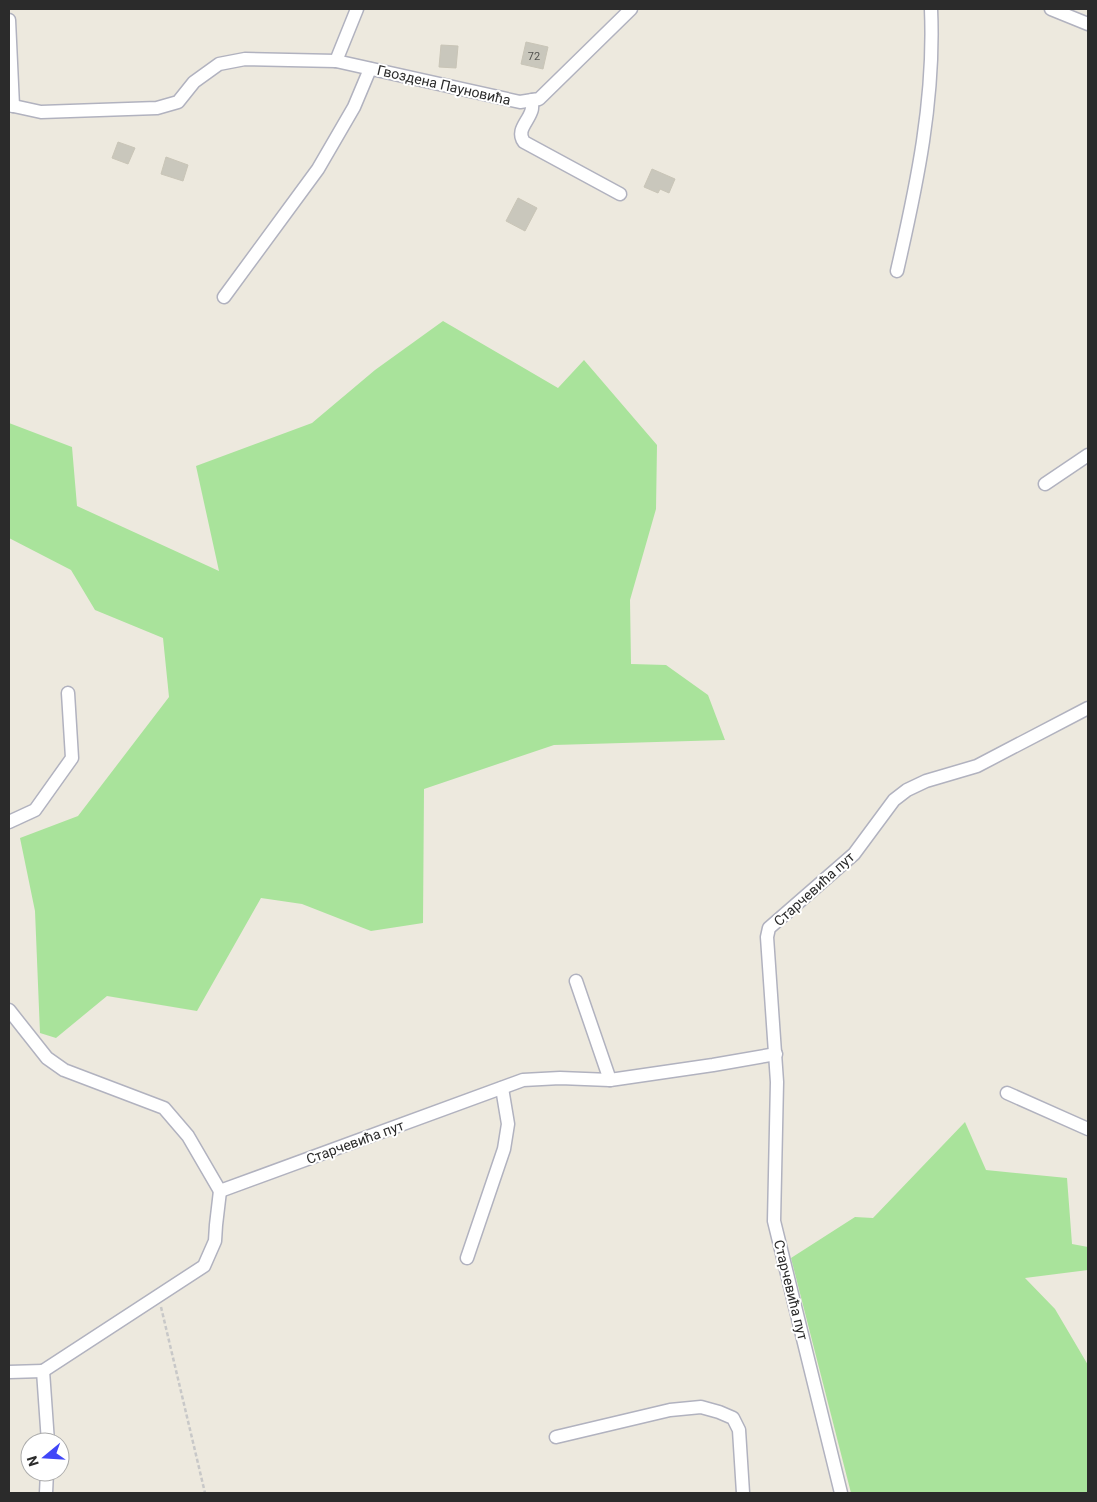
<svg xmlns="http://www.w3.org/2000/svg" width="1097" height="1502" font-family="Roboto,sans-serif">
<rect width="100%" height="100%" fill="#ede9de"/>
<!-- green -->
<g fill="#a9e39b">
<path d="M443 321 558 388 584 360 657 445 656 509 630 600 631 664 666 665 708 695 725 740 554 745 424 789 423 923 371 931 302 904 261 898 197 1011 107 996 56 1038 40 1033 35 911 20 838 78 816 169 697 163 638 95 610 71 570 9 538V423L72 447 77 506 219 571 196 466 312 423 375 370Z"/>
<path d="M965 1122 986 1170 1067 1178 1072 1244 1088 1247V1270L1025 1278 1055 1309 1088 1365V1493H851L791 1258 855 1217 873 1218Z"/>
</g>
<!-- building -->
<g fill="#c9c7bc" stroke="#c9c5b7">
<path d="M526 42 548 47 543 69 521 64Z"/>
<path d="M441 45 458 46 456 68 439 67Z"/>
<path d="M118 142 135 148 128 164 112 158Z"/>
<path d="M166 157 188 165 183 181 161 174Z"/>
<path d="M652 169 675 179 669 193 660 189 658 193 644 187Z"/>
<path d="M518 198 537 208 525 231 506 221Z"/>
</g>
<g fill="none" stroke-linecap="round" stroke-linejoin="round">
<!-- minor casing -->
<g stroke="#b1b2bf" stroke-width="15">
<g id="minor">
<path d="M1051 9 1088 24"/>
<path d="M9 20 13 106"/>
<path d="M336 61 357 9"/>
<path d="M532 100C532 104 533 108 531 112 527 123 516 131 524 142L620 194"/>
<path d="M9 105 41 112 157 108 178 102 194 82 219 64 245 59 336 61 520 102 539 99 631 9"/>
<path d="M897 271C917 184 935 99 931 9"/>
<path d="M224 297 318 169 354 107 370 69"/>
<path d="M1045 484 1088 455"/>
<path d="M9 822 35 810 72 758 68 693"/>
<path d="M576 981 610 1080"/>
<path d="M9 1010 47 1058 64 1070 164 1108 188 1136 220 1191"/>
<path d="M1007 1093 1088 1129"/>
<path d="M220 1191 523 1080 560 1078 610 1080 713 1065 776 1054"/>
<path d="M467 1258 504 1149 508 1124 502 1088"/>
<path d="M43 1371 204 1266 215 1241 216 1225 220 1191"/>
<path d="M43 1371 48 1442"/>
<path d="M9 1372 43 1371"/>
<path d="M556 1437 670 1410 701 1407 719 1412 733 1418 739 1430 743 1493"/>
<path d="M46 1493 47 1472"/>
<path d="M841 1493 774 1221 777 1082 767 937 769 928 854 854 894 800 907 790 926 781 977 766 1088 708"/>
</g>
</g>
<!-- path -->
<path stroke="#c8c8c8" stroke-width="2.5" stroke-dasharray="4 2.5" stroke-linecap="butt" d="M161 1307 205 1493"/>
<!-- minor -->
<use href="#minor" stroke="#fff" stroke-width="12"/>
</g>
<g text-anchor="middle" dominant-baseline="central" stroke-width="4" stroke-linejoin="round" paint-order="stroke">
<!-- number labels -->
<g font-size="11" fill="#52524f">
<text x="534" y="56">72</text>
</g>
<!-- street labels -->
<g font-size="14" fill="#2b2b2b" stroke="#fff">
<text transform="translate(444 85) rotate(13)">Гвоздена Пауновића</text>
<text transform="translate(814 889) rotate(-42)">Старчевића пут</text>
<text transform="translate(355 1142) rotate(-20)">Старчевића пут</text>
<text transform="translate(791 1290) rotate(76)">Старчевића пут</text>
</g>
</g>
<!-- border -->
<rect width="1097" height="1502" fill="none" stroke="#2b2b2b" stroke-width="20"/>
<!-- north arrow -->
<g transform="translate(45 1457) rotate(252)"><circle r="24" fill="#ffffff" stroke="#aaaaaa"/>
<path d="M0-4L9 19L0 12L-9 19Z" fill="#4046f8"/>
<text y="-8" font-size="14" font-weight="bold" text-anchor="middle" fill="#2b2b2b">N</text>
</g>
</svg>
